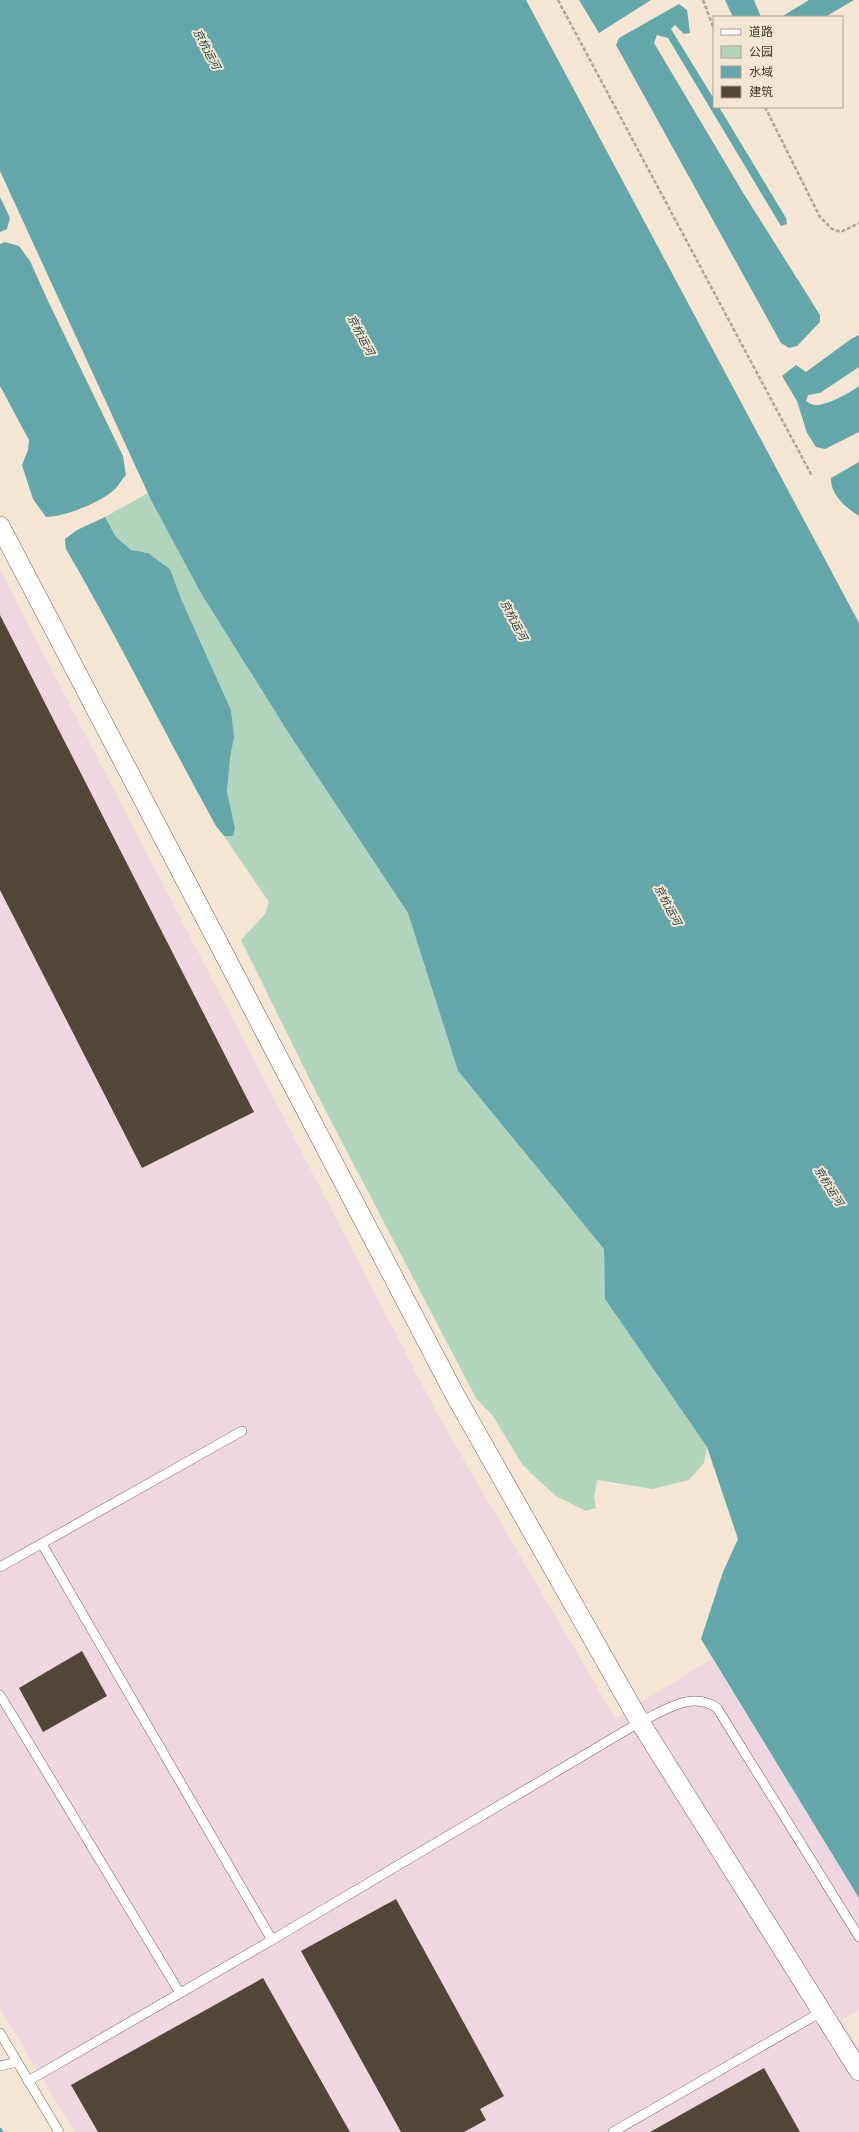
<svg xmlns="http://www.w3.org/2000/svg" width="859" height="2132" font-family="Montserrat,'Noto Sans SC',sans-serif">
<rect width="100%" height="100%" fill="#f4e6d2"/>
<!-- industrial -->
<path fill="#efd6e0" d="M0 570 440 1419 615 1718 712 1659 859 1898V2010L842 2019 859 2048V2132H75L0 2009Z"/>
<!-- green -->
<path fill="#b1d4bd" d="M148 493 202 595 293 740 408 913 458 1071 604 1249 605 1299 707 1447 704 1463 689 1480 653 1489 597 1480 594 1498 596 1508 586 1511 556 1496 535 1477 522 1464 493 1416 476 1398 319 1098 241 940 265 914 269 902 224 836H232L235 828 227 792 230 758 234 737 231 710 182 601 170 569 148 553 131 550 116 537 105 517Z"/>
<!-- water -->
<g fill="#63a7aa">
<path d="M0 0H526L859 623V1898L701 1639 723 1572 738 1539 707 1447 605 1299 604 1249 458 1071 408 913 293 740 202 595 151 500 0 171Z"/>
<path d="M579 0H651L599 33Z"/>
<path d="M725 0H754L761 17H733Z"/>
<path d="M809 0H854L825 17H781Z"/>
<path d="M679 4 687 10 690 33 684 34 675 25 671 29 714 99V107H719L786 218 787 224 781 226 668 38 657 35 654 43 742 191 820 315V322L797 346 789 348 781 343 616 45 619 38Z"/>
<path d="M0 197 10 218 7 229 0 232Z"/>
<path d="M5 242 19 246 30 261 48 301 123 456 126 475C122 479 119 485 115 489 102 502 64 517 46 517L33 499 22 465 28 450 29 440 0 386V244Z"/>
<path d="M859 335V367L820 393 808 395 806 401C808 402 812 405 815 405 826 406 850 393 859 386V432L825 449 816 447 807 433 797 401 782 376 796 365 806 372 851 339Z"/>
<path d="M859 462V516C846 508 830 494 831 478Z"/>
<path d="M105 517 116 537 131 550 148 553 170 569 182 601 231 710 234 737 230 758 227 792 235 828 233 836H224L216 826C165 734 119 640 66 549L65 539 77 530Z"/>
</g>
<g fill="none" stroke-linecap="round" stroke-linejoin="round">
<!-- stream -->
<path stroke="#63a7aa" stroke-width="4.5" d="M0 2130 1 2132"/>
</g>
<!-- building -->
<g fill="#524636">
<path d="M0 615 254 1112 142 1168 0 890Z"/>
<path d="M82 1651 107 1696 43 1732 19 1688Z"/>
<path d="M396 1899 504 2096 480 2109 486 2120 464 2132H401L301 1951Z"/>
<path d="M263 1978 350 2132H98L71 2085Z"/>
<path d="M764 2068 800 2132H650Z"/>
</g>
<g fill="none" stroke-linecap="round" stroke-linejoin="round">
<!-- lane casing -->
<g stroke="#706453" stroke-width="10">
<g id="lane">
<path d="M42 1544 272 1940"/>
<path d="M0 1567 242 1431"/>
<path d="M0 1695 180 1993"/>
<path d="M0 2033 59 2132"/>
<path d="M0 2066 17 2062"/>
<path d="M28 2081 272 1940 640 1722C664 1711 692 1690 717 1708L859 1937"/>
<path d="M613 2132 823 2011"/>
</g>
</g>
<!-- street casing -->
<g stroke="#706453" stroke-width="20">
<path id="street" d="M0 526 455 1395 640 1722 859 2071"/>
</g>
<!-- path -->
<g stroke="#afa595" stroke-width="2.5" stroke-dasharray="4 2" stroke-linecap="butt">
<path d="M558 0 812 476"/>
<path d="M703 0 714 29"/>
<path d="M765 107 820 217 832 229 841 232 859 223"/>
</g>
<!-- lane -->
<use href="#lane" stroke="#fff" stroke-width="9"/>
<!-- street -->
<use href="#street" stroke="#fff" stroke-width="19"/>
</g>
<g text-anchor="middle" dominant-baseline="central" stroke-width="4" stroke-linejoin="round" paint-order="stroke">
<!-- water labels -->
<g font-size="11" font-style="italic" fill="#173a3b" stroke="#f4e6d2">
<text transform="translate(207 49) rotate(62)">京杭运河</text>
<text transform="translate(361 335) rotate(62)">京杭运河</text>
<text transform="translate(514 620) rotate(62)">京杭运河</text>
<text transform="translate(668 905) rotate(62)">京杭运河</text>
<text transform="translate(829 1186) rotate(58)">京杭运河</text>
</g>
</g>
<!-- legend -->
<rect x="713" y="16" width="130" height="92" fill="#f4e6d2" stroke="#aba091"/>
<rect x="721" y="29" width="20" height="6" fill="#ffffff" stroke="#aba091"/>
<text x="749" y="36" font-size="12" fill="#3d3830">道路</text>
<rect x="721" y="46" width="20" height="12" fill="#b1d4bd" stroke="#aba091"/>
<text x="749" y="56" font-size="12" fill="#3d3830">公园</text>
<rect x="721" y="66" width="20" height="12" fill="#63a7aa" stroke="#aba091"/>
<text x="749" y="76" font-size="12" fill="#3d3830">水域</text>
<rect x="721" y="86" width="20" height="12" fill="#524636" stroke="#aba091"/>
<text x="749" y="96" font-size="12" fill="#3d3830">建筑</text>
</svg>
